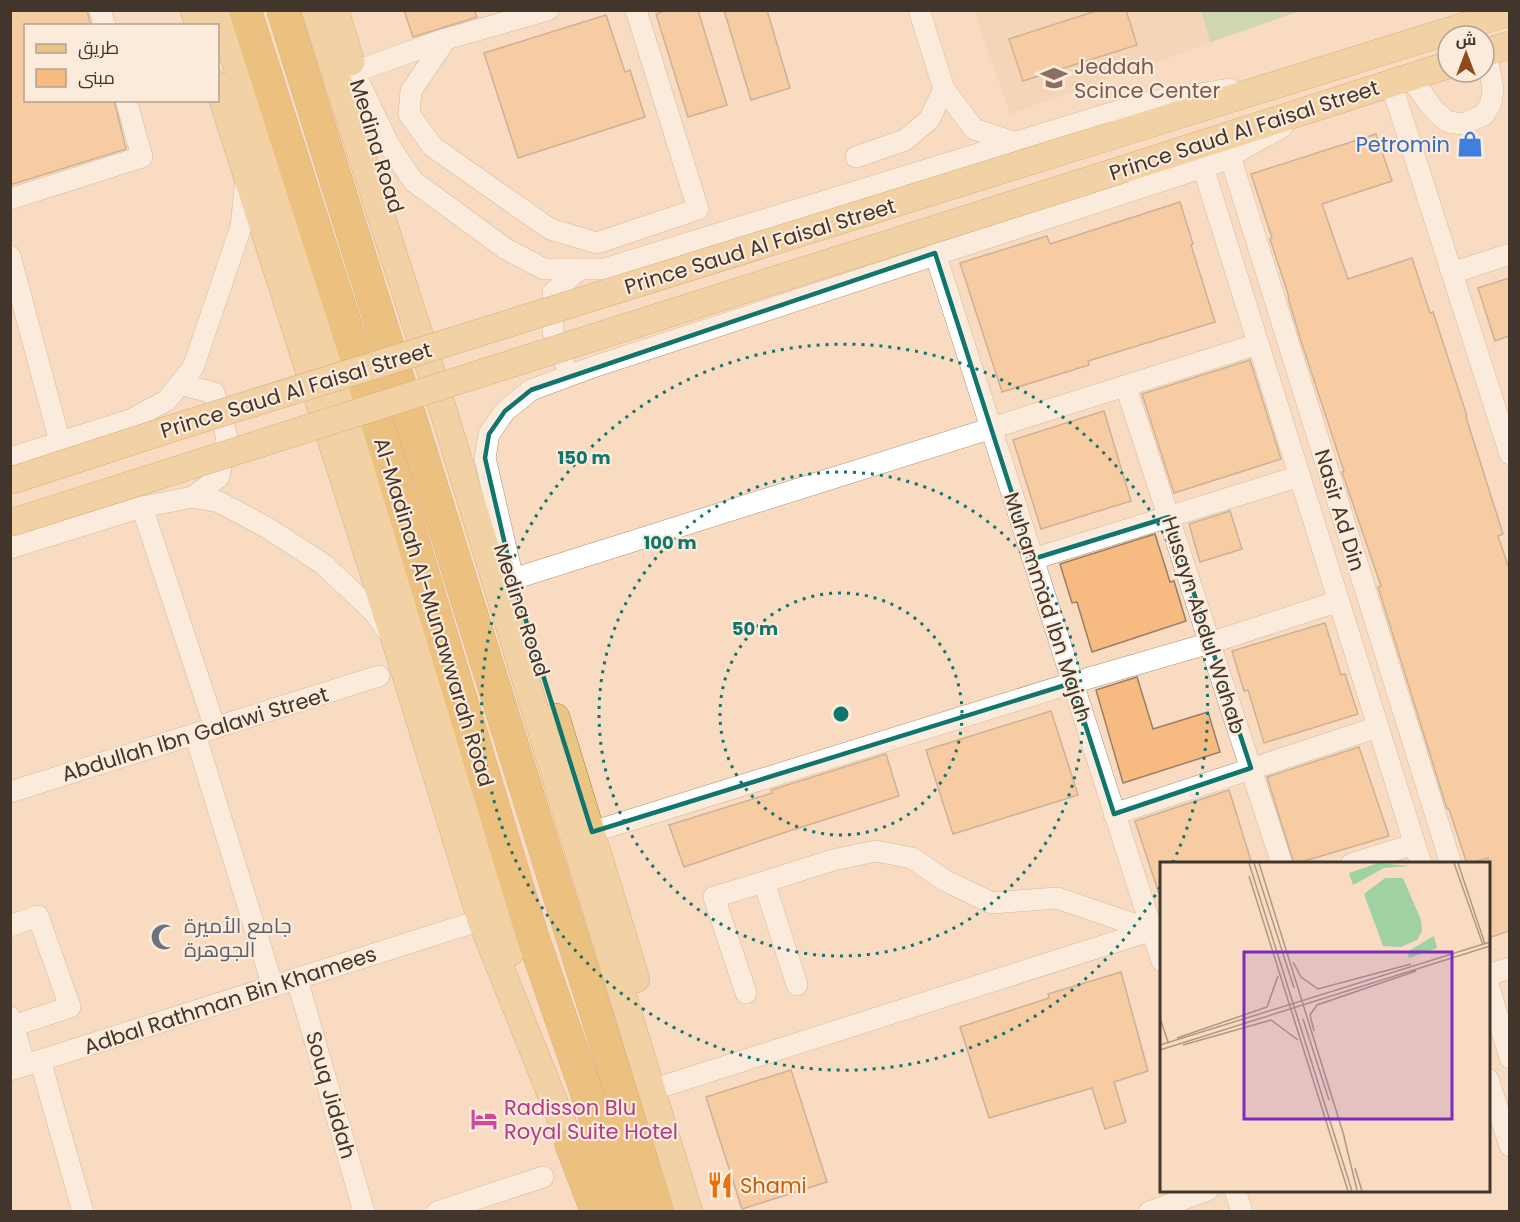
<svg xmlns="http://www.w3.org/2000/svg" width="1520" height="1222" font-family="Poppins,Cairo,sans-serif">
<rect width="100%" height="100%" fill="#f8dbc0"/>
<!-- built -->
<path fill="#f2cfaf" d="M974 10 1300 11 1010 114Z"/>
<!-- green -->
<path fill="#a0d1a3" d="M1201 10H1300V11L1210 42Z"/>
<!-- building -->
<g fill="#f7bb81" stroke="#9a7f67" stroke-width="1.5">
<path d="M10 10H87L91 26H26V100H114L126 149 10 185Z"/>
<path d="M404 10H474L477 17 413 37Z"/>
<path d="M667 10H698L727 105 688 117 656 14Z"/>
<path d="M724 10H767L790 88 751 100Z"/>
<path d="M1099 10H1126L1137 45 1023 81 1009 39Z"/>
<path d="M606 15 625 72 630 70 645 117 518 158 484 53Z"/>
<path d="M1376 134 1392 181 1322 204 1348 279 1412 258 1430 313 1433 312 1467 416 1466 417 1503 534 1498 536 1509 569V931L1488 938V858L1467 864 1449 809H1447L1378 587 1381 586 1342 472 1344 471 1302 344 1288 298 1289 297 1270 239 1272 238 1251 174Z"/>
<path d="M1180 202 1193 244 1191 245 1215 322 1088 361 1089 365 1002 392 960 263 1047 236 1050 244Z"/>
<path d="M1509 278V336L1495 341 1478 288Z"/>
<path d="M1250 360 1281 459 1174 493 1142 394Z"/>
<path d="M1104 411 1131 501 1041 529 1013 440Z"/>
<path d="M1230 511 1242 549 1200 562 1189 524Z"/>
<path d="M1155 534 1170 582 1174 581 1186 621 1092 652 1077 602 1072 603 1060 564Z"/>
<path d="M1325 623 1341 675 1345 674 1358 714 1264 743 1248 690 1244 691 1232 651Z"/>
<path d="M1137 677 1153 729 1208 712 1220 752 1123 783 1096 690Z"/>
<path d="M1051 711 1078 795 953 834 926 750Z"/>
<path d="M1359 747 1389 836 1294 864 1267 777Z"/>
<path d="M886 754 899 796 780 834 684 867 669 825 772 793 771 790Z"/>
<path d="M1229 790 1252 864H1161V893L1159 894 1135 821Z"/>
<path d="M1121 972 1148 1071 1114 1082 1126 1122 1105 1129 1092 1088 989 1118 960 1027 1049 998 1048 994Z"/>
<path d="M791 1070 827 1182 742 1209 706 1097Z"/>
</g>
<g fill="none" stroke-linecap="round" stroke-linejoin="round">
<!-- minor casing -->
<g stroke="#ab9077" stroke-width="22">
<g id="minor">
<path d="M100 10 105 26"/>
<path d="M548 10 446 39 354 72 389 145 413 181 506 249 544 269H604L1144 103 1230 89"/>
<path d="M919 10 944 89 974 129 1016 143"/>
<path d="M446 39 411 91 409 114 433 147 550 229 597 243 698 209 636 10"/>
<path d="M1410 77 1434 110 1448 122 1463 124 1484 115 1491 103 1493 88 1486 53"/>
<path d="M1391 83 1510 454"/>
<path d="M1230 156 1451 864"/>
<path d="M856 157 905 140 929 120 944 89"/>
<path d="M1203 167 1421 864"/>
<path d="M10 199 142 157 126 100"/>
<path d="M935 253 1162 961"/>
<path d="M10 256 60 442"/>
<path d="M1452 273 1510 254"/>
<path d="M1258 344 513 579 485 458 489 434 505 411 531 390 593 367 1219 162 1282 127"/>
<path d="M564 362 553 332V293L579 269"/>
<path d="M180 384 214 393 227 437 219 477 193 497"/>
<path d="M1126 387 1282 864"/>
<path d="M10 458 130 420 166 401 193 368 241 227 246 179"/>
<path d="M142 507 215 728"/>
<path d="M10 548 142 507 193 497 219 502 266 527 323 564 374 612 388 632"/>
<path d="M1033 559 1300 476"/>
<path d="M195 734 273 987"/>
<path d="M10 792 379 676"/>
<path d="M1114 814 1378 727"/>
<path d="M592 832 1072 683 1210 643 1339 601"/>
<path d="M1351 864 1415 844"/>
<path d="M10 926 38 916 70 1007 13 1026"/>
<path d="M1488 975 1510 968"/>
<path d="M297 979 364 1212"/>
<path d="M1488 984 1510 1058"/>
<path d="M797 985 764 882 833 860 876 851 912 858 946 881 992 903 1057 898 1151 930"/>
<path d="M746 993 714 897 764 882"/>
<path d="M10 1017 25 1065"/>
<path d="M40 1060 83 1212"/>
<path d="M10 1070 481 920"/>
<path d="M1488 1079 1510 1146"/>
<path d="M667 1085 1162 927"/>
<path d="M1235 1190 1242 1212"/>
<path d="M437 1212 543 1177"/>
<path d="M1149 1212 1208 1190"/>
</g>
</g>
<!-- major casing -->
<g stroke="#a77a30" stroke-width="28">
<g id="major">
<path d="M194 10 199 26"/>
<path d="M219 10 348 416 511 952"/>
<path d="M315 10 436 387 689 1212"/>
<path d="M335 10 351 62"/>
<path d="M1484 53 1510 45"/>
<path d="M218 85 396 643 481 920 571 1144 578 1164"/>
<path d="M1114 135 1510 12"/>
<path d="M1124 169 1448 65"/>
<path d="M556 717 636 979"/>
</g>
</g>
<!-- highway casing -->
<g stroke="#a77a30" stroke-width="33">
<g id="highway">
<path d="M245 10 385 448 532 935 628 1212"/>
<path d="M283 10 658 1212"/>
<path d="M571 1144 597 1212"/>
</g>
</g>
<!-- minor -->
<use href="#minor" stroke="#fff" stroke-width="21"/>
<!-- major -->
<use href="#major" stroke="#ebc584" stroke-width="27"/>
<!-- highway -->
<use href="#highway" stroke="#dd9f32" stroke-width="32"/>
<!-- major-bridge casing -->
<g stroke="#a77a30" stroke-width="28" stroke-linecap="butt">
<g id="major-bridge">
<path d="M10 481 173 428 1114 135"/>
<path d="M10 523 1124 169"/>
</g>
</g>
<!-- major-bridge -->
<use href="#major-bridge" stroke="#ebc584" stroke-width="27"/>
</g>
<!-- marked area -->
<path d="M0 0H1520V1222H0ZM935 253 1033 559 1169 517 1251 768 1114 814 1072 683 592 832 513 579 485 458 489 434 505 411 531 390Z" fill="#f8dbc0" fill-opacity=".55" fill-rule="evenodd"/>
<path fill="none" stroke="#0f766e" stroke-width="4.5" stroke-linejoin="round" d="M935 253 1033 559 1169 517 1251 768 1114 814 1072 683 592 832 513 579 485 458 489 434 505 411 531 390Z"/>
<!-- distance rings -->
<g fill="none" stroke="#0f766e" stroke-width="3" stroke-dasharray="3 6">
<circle cx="841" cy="714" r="121"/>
<circle cx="841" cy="714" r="242"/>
<path d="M1160 887A363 363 0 1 1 1173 862"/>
</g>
<!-- icons -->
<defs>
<g id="university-bare" transform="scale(2.07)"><path d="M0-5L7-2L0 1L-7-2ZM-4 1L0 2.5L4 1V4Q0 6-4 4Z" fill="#8d6e63" stroke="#fceada" stroke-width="2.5" paint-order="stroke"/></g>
<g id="shop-bare" transform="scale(2.07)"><path d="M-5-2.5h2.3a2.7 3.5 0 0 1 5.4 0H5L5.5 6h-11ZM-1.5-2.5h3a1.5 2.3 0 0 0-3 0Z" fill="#3f7fe0" stroke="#fceada" stroke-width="2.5" paint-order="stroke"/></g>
<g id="mosque-bare" transform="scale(2.07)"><path d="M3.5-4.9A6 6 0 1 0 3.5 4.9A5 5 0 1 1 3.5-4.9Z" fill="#6b7280" stroke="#fceada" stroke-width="2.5" paint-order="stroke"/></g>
<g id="hotel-bare" transform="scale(2.07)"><path d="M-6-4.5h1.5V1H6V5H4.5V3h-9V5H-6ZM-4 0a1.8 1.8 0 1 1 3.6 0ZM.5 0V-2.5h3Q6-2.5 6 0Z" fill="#d1479c" stroke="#fceada" stroke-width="2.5" paint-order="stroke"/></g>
<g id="restaurant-bare" transform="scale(2.07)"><path d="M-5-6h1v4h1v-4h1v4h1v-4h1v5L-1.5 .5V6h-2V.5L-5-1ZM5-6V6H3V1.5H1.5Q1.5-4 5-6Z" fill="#e8710a" stroke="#fceada" stroke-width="2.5" paint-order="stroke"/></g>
</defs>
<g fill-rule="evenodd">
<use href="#university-bare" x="1054" y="78"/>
<use href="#shop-bare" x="1470" y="144"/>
<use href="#mosque-bare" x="164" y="937"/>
<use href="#hotel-bare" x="484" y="1119"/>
<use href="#restaurant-bare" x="720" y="1185"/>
</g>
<g text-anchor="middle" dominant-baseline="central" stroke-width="4.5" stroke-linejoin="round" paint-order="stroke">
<!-- education labels -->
<g font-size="21" fill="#785e54" stroke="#fceada" text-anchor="start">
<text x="1074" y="66">Jeddah<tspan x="1074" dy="24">Scince Center</tspan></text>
</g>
<!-- street labels -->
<g font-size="21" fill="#42362c" stroke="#fceada">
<text transform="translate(1244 130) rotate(-18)">Prince Saud Al Faisal Street</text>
<text transform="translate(377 146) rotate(73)">Medina Road</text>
<text transform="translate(760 246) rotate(-17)">Prince Saud Al Faisal Street</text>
<text transform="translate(296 390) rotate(-17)">Prince Saud Al Faisal Street</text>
<text transform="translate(1340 510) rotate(73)">Nasir Ad Din</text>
<text transform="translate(1048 607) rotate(72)">Muhammad Ibn Majah</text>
<text transform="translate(522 610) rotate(72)">Medina Road</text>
<text transform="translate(434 612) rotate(73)">Al-Madinah Al-Munawwarah Road</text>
<text transform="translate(1204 625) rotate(72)">Husayn Abdul Wahab</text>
<text transform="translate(195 734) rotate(-17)">Abdullah Ibn Galawi Street</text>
<text transform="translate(230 1000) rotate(-18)">Adbal Rathman Bin Khamees</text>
<text transform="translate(331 1095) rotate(74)">Souq Jiddah</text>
</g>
<!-- shop labels -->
<g font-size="21" fill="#366cbe" stroke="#fceada" text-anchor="end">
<text x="1450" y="144">Petromin</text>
</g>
<!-- worship labels -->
<g font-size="21" fill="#5b616d" stroke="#fceada" text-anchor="start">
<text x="184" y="925">جامع الأميرة<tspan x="184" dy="24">الجوهرة</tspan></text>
</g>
<!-- hotel labels -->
<g font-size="21" fill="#b23c85" stroke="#fceada" text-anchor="start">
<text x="504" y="1107">Radisson Blu<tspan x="504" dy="24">Royal Suite Hotel</tspan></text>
</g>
<!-- food labels -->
<g font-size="21" fill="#c56008" stroke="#fceada" text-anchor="start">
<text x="740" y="1185">Shami</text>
</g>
</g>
<!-- overview -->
<g transform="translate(1160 862)">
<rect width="330" height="330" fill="#f8dbc0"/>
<path d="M218 1 249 4 224 6 193 23 189 11ZM225 16H243L261 58 262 69 257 78 241 85 223 84 204 32ZM274 74 277 86 249 96 247 90Z" fill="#a0d1a3"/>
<path fill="none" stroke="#af9985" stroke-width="1.5" d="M89 1 192 329M94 1 134 126M99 1 185 277M294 1 323 83M298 1 325 82M89 14 188 329M133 100 141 115 158 127 251 102M0 156 8 180M143 157 169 238M154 169 150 153 157 143 256 109M17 176 107 145 118 114M0 183 330 80M23 183 111 158 138 178M0 188 330 84M184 275 197 328M195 306 202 329"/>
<path fill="#7b2cbf" fill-opacity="0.15" stroke="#7b2cbf" stroke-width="3" d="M84 90H292V257H84Z"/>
<rect width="330" height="330" fill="none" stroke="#42362c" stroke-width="3"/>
</g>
<circle cx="841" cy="714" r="9" fill="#0f766e" stroke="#fceada" stroke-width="3"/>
<g font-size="18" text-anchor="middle" font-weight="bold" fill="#0f766e" stroke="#fceada" stroke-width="4.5" stroke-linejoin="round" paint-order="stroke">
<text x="584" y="464">150 m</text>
<text x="670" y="549">100 m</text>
<text x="755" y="635">50 m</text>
</g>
<!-- border -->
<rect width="1520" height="1222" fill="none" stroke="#42362c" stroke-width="24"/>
<!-- legend -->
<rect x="24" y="24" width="195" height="78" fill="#fceada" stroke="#b2a294" stroke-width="1.5"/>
<rect x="36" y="44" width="30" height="9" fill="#ebc584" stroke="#b2a294" stroke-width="1.5"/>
<text x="78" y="54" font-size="18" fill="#42362c">طريق</text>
<rect x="36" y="69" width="30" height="18" fill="#f7bb81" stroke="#b2a294" stroke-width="1.5"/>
<text x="78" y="84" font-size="18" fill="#42362c">مبنى</text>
<!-- north arrow -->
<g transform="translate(1466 54)"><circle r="28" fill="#fceada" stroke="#b2a294" stroke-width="1.5"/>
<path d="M0-4.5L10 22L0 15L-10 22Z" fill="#8f4b1e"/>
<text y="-9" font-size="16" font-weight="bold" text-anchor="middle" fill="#42362c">ش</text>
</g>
</svg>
